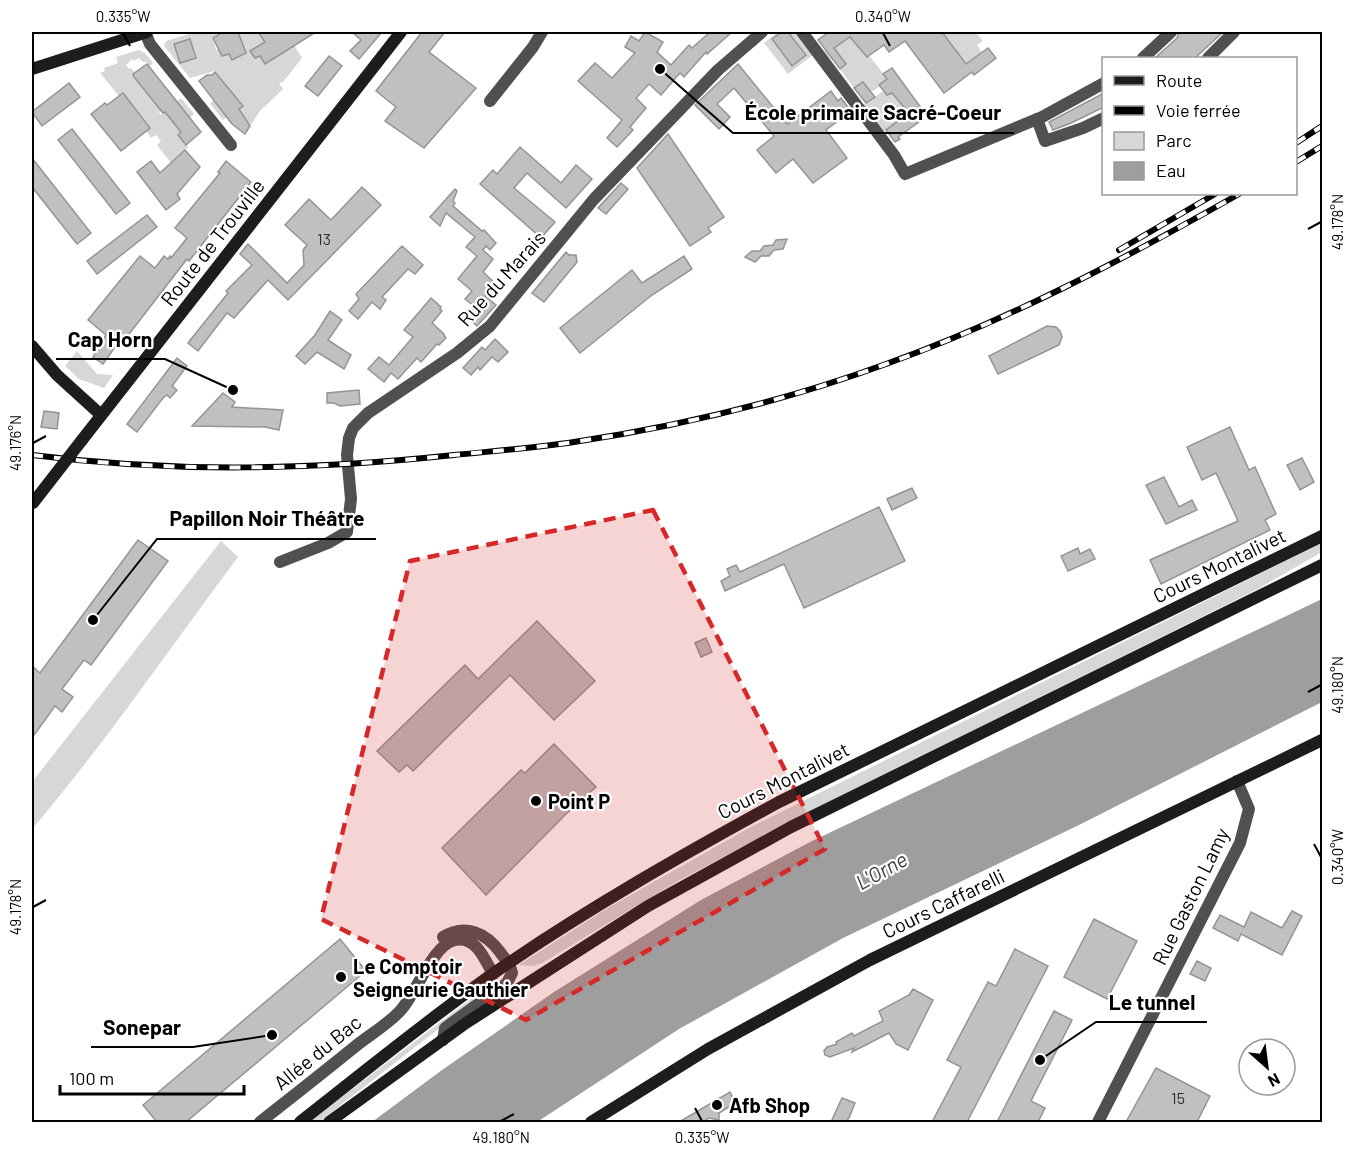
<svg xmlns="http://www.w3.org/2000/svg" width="1354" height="1154" font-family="Barlow,sans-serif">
<rect width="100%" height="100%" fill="#fff"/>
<!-- green -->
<g fill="#d7d7d7">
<path d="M195 32H223L213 38 216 50 220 49 222 56 229 54 233 60 235 58 229 46 241 42 238 32H258L269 43 259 46 251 51 255 58 260 56 265 64 294 45 302 58 283 82 279 83 283 89 260 111 250 126 239 109 223 120 210 103 229 89 215 71 190 78 164 46 166 41Z"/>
<path d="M778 32H782L772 39 792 66 806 55 788 32H797L810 49 808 50 814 54 788 74 764 43Z"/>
<path d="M942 32H976L983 41 977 45 982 53 969 69Z"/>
<path d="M851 36 866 57 869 55 888 80 873 91 870 90 863 82 854 88 840 69 846 64 840 55 831 60 824 51 835 43Z"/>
<path d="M139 50 145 53 153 63 149 67 147 62H143L139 58 134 61 132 59 126 65 129 69 131 68 135 73 133 75 147 93 153 97 151 99 161 111 159 113 161 115 165 112 176 125V102L181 98 194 114 181 125 184 130 178 135 188 147 171 163 157 145 161 141 156 135 151 138 145 129 148 125 123 93 119 96 100 73 105 71 104 68 118 63 116 57Z"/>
<path d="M883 91 887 95 892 93 917 118 907 115 883 132 863 105Z"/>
<path d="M77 351 97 374 113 375 104 388 79 379 65 366Z"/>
<path d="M221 541 238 557C170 648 106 742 32 829V782Z"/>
<path d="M1322 543V552L1256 590 800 816 678 881 542 963 533 966 519 965 606 909 749 828Z"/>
<path d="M497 979 496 984 319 1122H309Z"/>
</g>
<!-- water -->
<path fill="#9e9e9e" d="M1322 599V702L1079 825 843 938 679 1029 537 1122H372L442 1070 554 992 701 900 810 842Z"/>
<!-- building -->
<g fill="#c0c0c0" stroke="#949494" stroke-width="1.5">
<path d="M223 32H238L246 53 232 60 229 54 222 56 213 38Z"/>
<path d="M258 32H316L265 64 260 56 255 58 250 51 265 42Z"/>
<path d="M352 32H382L359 59 350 51 361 40Z"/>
<path d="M422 32H445L429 52 476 88 424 148 385 121 396 107 376 91Z"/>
<path d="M645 32 663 42 657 52 671 65 689 45 692 48 710 32H732L707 54 706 52 684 77 680 73 661 95 649 84 636 98 646 108 630 127 633 130 617 147 607 138 622 120 578 81 595 63 612 78 635 53 625 47 631 36 639 41Z"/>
<path d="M782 32H788L806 55 792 66 772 39Z"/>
<path d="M829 32H942L966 64 988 48 996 58 974 75 972 72 944 93 905 41 889 52 884 45 867 57 850 37 834 48 846 64 840 69 818 40Z"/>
<path d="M1179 32H1223L1195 58H1155L1177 38Z"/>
<path d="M190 39 196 58 180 63 174 44Z"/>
<path d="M329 56 342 66 318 96 305 86Z"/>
<path d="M147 64 201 132 186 145 178 135 181 132 165 112 163 113 134 77 133 74Z"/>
<path d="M738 64 787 124 831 91 838 101 841 98 851 111 826 130 847 158 813 183 793 159 776 173 757 150 774 136 734 88 717 104 730 117 719 129 695 105Z"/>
<path d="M892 68 924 112 916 117 919 122 898 137 900 139 895 142 886 130 909 113 892 93 887 95 879 85 887 79 883 74Z"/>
<path d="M215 72 243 106 239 109 250 126 245 134 232 124 199 81 207 75H212Z"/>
<path d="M863 82 875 97 866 103 854 88Z"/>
<path d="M69 83 80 97 42 126 32 112Z"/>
<path d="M123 93 150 128 121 151 91 114 105 103 107 105Z"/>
<path d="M1104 93V107L1071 123 1053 130 1049 122Z"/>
<path d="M72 129 130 203 116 214 58 140Z"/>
<path d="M668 134 724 217 708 228 711 232 690 246 637 168Z"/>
<path d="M520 147 561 183 576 165 592 179 566 208 527 173 514 188 555 222 541 238 480 184 493 170 497 174Z"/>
<path d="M185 150 200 167 177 194 180 199 166 210 137 172 151 161 160 173Z"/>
<path d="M32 158 91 233 77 244 32 187Z"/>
<path d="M226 161 251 182 189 261 187 259 123 342 120 340 103 364 93 357 106 335 88 320 140 256 155 268 164 256 168 259 170 256 171 258 187 238 175 228 220 173 218 172Z"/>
<path d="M621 183 628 189 606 214 598 208Z"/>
<path d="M362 187 381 205 288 300 268 280 234 318 227 313 198 351 188 343 228 293 226 291 252 265 240 254 248 244 287 283 304 265 303 250 307 245 285 225 309 199 331 220Z"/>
<path d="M455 189 457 191 453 201 455 203 453 206 482 231 484 230 496 243 490 250 486 246 483 250 493 259 483 272 496 284 485 296 496 305 477 326 467 317 475 307 465 299 472 291 458 279 477 256 466 247 475 237 446 213 440 226 430 217Z"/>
<path d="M147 215 157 227 97 274 87 261Z"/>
<path d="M787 239 783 249 774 250 769 256H761L755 262 745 257 752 251H760L764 246 773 245 776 240Z"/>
<path d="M402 246 423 265 415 274 408 269 382 297 386 300 380 309 372 302 358 319 349 311 359 299 356 294Z"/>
<path d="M566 252 569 255H576L577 262 544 302 532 293Z"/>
<path d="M684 256 692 269 652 295 580 353 560 328 632 270 642 283Z"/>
<path d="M431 298 441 307 440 309 442 311 432 323 443 333 446 338 439 345 437 344 421 362 417 358 398 379 391 373 384 382 368 369 379 357 389 365 413 337 404 330Z"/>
<path d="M330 311 342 320 328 340 351 355 344 369 317 352 305 364 296 356 315 335Z"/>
<path d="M1047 326 1056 327 1060 331 1062 337 1059 345 998 374 989 356Z"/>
<path d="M495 339 508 352 498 362 492 357 480 370 478 367 471 375 463 368 482 347 485 350Z"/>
<path d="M177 358 187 366 172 386 177 390 170 398 167 395 163 398 137 432 127 424Z"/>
<path d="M359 390 360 404 340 406 334 403H327V393Z"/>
<path d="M223 393 235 402 232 407 283 410 279 430 265 427 192 426Z"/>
<path d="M44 411 59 413 57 429 41 427Z"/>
<path d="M1230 427 1249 470 1255 467 1276 514 1265 520 1270 530 1161 584 1150 560 1238 521 1216 473 1202 480 1187 447Z"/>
<path d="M1302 458 1314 482 1300 490 1287 465Z"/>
<path d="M1164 477 1179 507 1192 500 1197 510 1166 524 1146 485Z"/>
<path d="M912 488 917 498 892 510 887 499Z"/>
<path d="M879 507 905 561 804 608 784 564 725 591 721 581 730 576 727 569 736 565 740 572Z"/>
<path d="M138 540 168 561 91 665 84 660 62 689 73 697 62 712 55 706 32 738V666L40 673Z"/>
<path d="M1078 548 1080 554 1090 549 1095 559 1068 571 1061 556Z"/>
<path d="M537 621 595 681 554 720 510 675 413 771 407 765 399 772 377 751 465 665 478 679Z"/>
<path d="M706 638 712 652 701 657 695 643Z"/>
<path d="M554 744 596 787 565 815 486 895 442 848 521 770 525 773Z"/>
<path d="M1292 911 1302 916 1282 955 1241 934 1238 941 1213 928 1220 915 1244 927 1251 912 1282 928Z"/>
<path d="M1094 919 1137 941 1107 999 1064 977Z"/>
<path d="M340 939 366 971 186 1122H157L143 1105Z"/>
<path d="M1015 949 1048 966 967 1122H932L961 1067 947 1060 988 982 996 986Z"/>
<path d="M1197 961 1211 968 1205 981 1190 974Z"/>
<path d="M913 989 933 1000 908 1050 896 1044 889 1033 852 1052 854 1048 830 1057 825 1055 824 1051 827 1047 837 1044 836 1042 852 1033 854 1036 883 1021 879 1011 909 995Z"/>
<path d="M1054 1011 1072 1020 1031 1101 1045 1108 1038 1122H997Z"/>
<path d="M1156 1068 1210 1096 1197 1122H1126Z"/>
<path d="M730 1092 734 1100 732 1105 719 1113V1120L709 1118 703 1122H679Z"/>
<path d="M842 1098 855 1103 849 1118 845 1122H831Z"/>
</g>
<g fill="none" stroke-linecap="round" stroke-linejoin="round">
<!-- street -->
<g stroke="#505050" stroke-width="12">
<path d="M145 32 150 44 231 145"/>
<path d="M802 32 894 155 905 174 1042 117 1104 83"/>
<path d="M1143 58 1171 32"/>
<path d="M1208 58 1234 32"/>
<path d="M490 101 533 47 542 32"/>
<path d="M1037 119 1045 141 1083 128 1104 118"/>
<path d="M280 562 328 543 347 532 351 499 347 455 349 438 353 428 368 413 457 353 490 326 594 199 718 70 762 32"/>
<path d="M443 1040 445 1028 507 983 512 973C511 965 505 959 500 952 486 933 465 923 443 937"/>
<path d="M260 1122C292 1097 325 1071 357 1045 371 1034 388 1024 400 1011 417 993 432 945 455 940 476 935 485 960 493 974"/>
<path d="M1098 1122 1240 843 1249 809 1237 781"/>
</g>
<!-- secondary -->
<g stroke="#1d1d1d" stroke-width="12">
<path d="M32 69 147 32"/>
<path d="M32 346 57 375 101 415"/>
<path d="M82 440 401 32"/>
<path d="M300 1122C364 1072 427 1020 494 973 585 910 682 855 779 802L1322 536"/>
<path d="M329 1122 466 1023 648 906 791 827 1322 565"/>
<path d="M591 1122 708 1049 870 960 1322 740"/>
</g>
<!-- rail casing -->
<g stroke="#000" stroke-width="6">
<g id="rail">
<path d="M1296 143 1322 126"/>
<path d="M1296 162 1322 146"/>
<path d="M1119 250 1215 194"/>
<path d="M32 455C174 473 312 470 454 455 494 451 534 448 574 442 680 426 785 401 886 364 1009 320 1126 258 1239 194"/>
</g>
</g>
<!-- rail -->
<use href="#rail" stroke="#fff" stroke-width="4" stroke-dasharray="11" stroke-linecap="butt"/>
<!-- secondary-bridge -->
<path stroke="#1d1d1d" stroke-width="12" d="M33 503 82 440"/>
</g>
<!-- marked area -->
<path fill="#d62828" fill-opacity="0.2" stroke="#d62828" stroke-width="4.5" stroke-dasharray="12 8" stroke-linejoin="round" d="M653 510 825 849 526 1020 321 919 410 561Z"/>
<!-- ticks -->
<path fill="none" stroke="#000" stroke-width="2" d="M123 33 130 46M883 33 890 46M1308 229 1321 222M33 443 46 436M1308 692 1321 685M1314 844 1321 857M33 907 46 900M695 1108 702 1121M501 1121 514 1114"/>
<!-- markers -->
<g fill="#000" stroke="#fff" stroke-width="2">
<circle cx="536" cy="801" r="6"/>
<circle cx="341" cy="977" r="6"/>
<circle cx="717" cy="1105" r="6"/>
</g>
<g text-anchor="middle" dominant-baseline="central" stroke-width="4.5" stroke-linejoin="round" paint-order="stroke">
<!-- number labels -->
<g font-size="16" fill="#303030">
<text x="324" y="238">13</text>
<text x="1178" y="1097">15</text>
</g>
<!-- street labels -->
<g font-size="20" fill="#000" stroke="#fff">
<text transform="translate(212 242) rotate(-52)">Route de Trouville</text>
<text transform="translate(501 278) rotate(-48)">Rue du Marais</text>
<text transform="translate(1219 565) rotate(-26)">Cours Montalivet</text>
<text transform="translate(783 780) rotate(-27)">Cours Montalivet</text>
<text transform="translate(1190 896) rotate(-64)">Rue Gaston Lamy</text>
<text transform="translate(943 903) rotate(-26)">Cours Caffarelli</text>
<text transform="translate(317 1052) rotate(-39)">Allée du Bac</text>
</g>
<!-- poi labels -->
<g font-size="20" font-weight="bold" fill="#000" stroke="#fff" text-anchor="start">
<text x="548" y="801">Point P</text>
<text x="353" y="966">Le Comptoir<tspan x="353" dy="23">Seigneurie Gauthier</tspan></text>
<text x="729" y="1105">Afb Shop</text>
</g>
<!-- water labels -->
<g font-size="21" font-style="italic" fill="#3f3f3f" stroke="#fff">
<text transform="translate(881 870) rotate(-29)">L'Orne</text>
</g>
</g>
<!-- callouts -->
<path fill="none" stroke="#000" stroke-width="2" d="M660 69L733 133H1014M233 390L165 359H56M93 620L157 539H376M1040 1060L1096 1022H1207M272 1035L193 1047H91"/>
<g fill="#000" stroke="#fff" stroke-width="2">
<circle cx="660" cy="69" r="6"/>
<circle cx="233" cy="390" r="6"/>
<circle cx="93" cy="620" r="6"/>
<circle cx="1040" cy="1060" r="6"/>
<circle cx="272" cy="1035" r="6"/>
</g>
<g font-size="21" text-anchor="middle" font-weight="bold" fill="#000" stroke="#fff" stroke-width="4.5" stroke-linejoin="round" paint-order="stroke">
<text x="873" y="120">École primaire Sacré-Coeur</text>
<text x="110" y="347">Cap Horn</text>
<text x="267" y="526">Papillon Noir Théâtre</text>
<text x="1152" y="1010">Le tunnel</text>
<text x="142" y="1035">Sonepar</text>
</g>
<!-- border -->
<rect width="1354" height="1154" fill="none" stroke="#ffffff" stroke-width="66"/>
<!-- legend -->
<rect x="1102" y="57" width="195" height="138" fill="#ffffff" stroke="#999999" stroke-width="1.5"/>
<rect x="1114" y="76" width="30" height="9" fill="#1d1d1d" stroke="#999999" stroke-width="1.5"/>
<text x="1156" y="87" font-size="18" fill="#000000">Route</text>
<rect x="1114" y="106" width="30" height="9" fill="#000000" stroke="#999999" stroke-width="1.5"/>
<text x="1156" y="117" font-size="18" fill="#000000">Voie ferrée</text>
<rect x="1114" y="132" width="30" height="18" fill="#d7d7d7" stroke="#999999" stroke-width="1.5"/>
<text x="1156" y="147" font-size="18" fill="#000000">Parc</text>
<rect x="1114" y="162" width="30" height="18" fill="#9e9e9e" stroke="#999999" stroke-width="1.5"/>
<text x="1156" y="177" font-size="18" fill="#000000">Eau</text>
<!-- north arrow -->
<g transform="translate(1267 1067) rotate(152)"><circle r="28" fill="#ffffff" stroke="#999999" stroke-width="1.5"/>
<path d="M0-4.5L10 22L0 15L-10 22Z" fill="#000000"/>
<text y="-9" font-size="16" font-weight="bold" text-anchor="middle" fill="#000000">N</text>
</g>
<!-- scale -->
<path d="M60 1085v9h184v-9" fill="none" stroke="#000000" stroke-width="3"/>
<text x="69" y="1085" font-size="18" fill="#000000" stroke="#ffffff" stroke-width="4.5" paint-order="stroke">100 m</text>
<rect x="33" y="33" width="1288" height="1088" fill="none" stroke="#000" stroke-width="2"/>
<g font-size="15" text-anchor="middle" fill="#000">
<text x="123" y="22">0.335°W</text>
<text x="883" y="22">0.340°W</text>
<text transform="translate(1338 222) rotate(-90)" y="5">49.178°N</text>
<text transform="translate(16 443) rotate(-90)" y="5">49.176°N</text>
<text transform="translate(1338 685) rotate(-90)" y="5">49.180°N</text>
<text transform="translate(1338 857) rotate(-90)" y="5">0.340°W</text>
<text transform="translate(16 907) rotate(-90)" y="5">49.178°N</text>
<text x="501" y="1143">49.180°N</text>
<text x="702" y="1143">0.335°W</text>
</g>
</svg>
